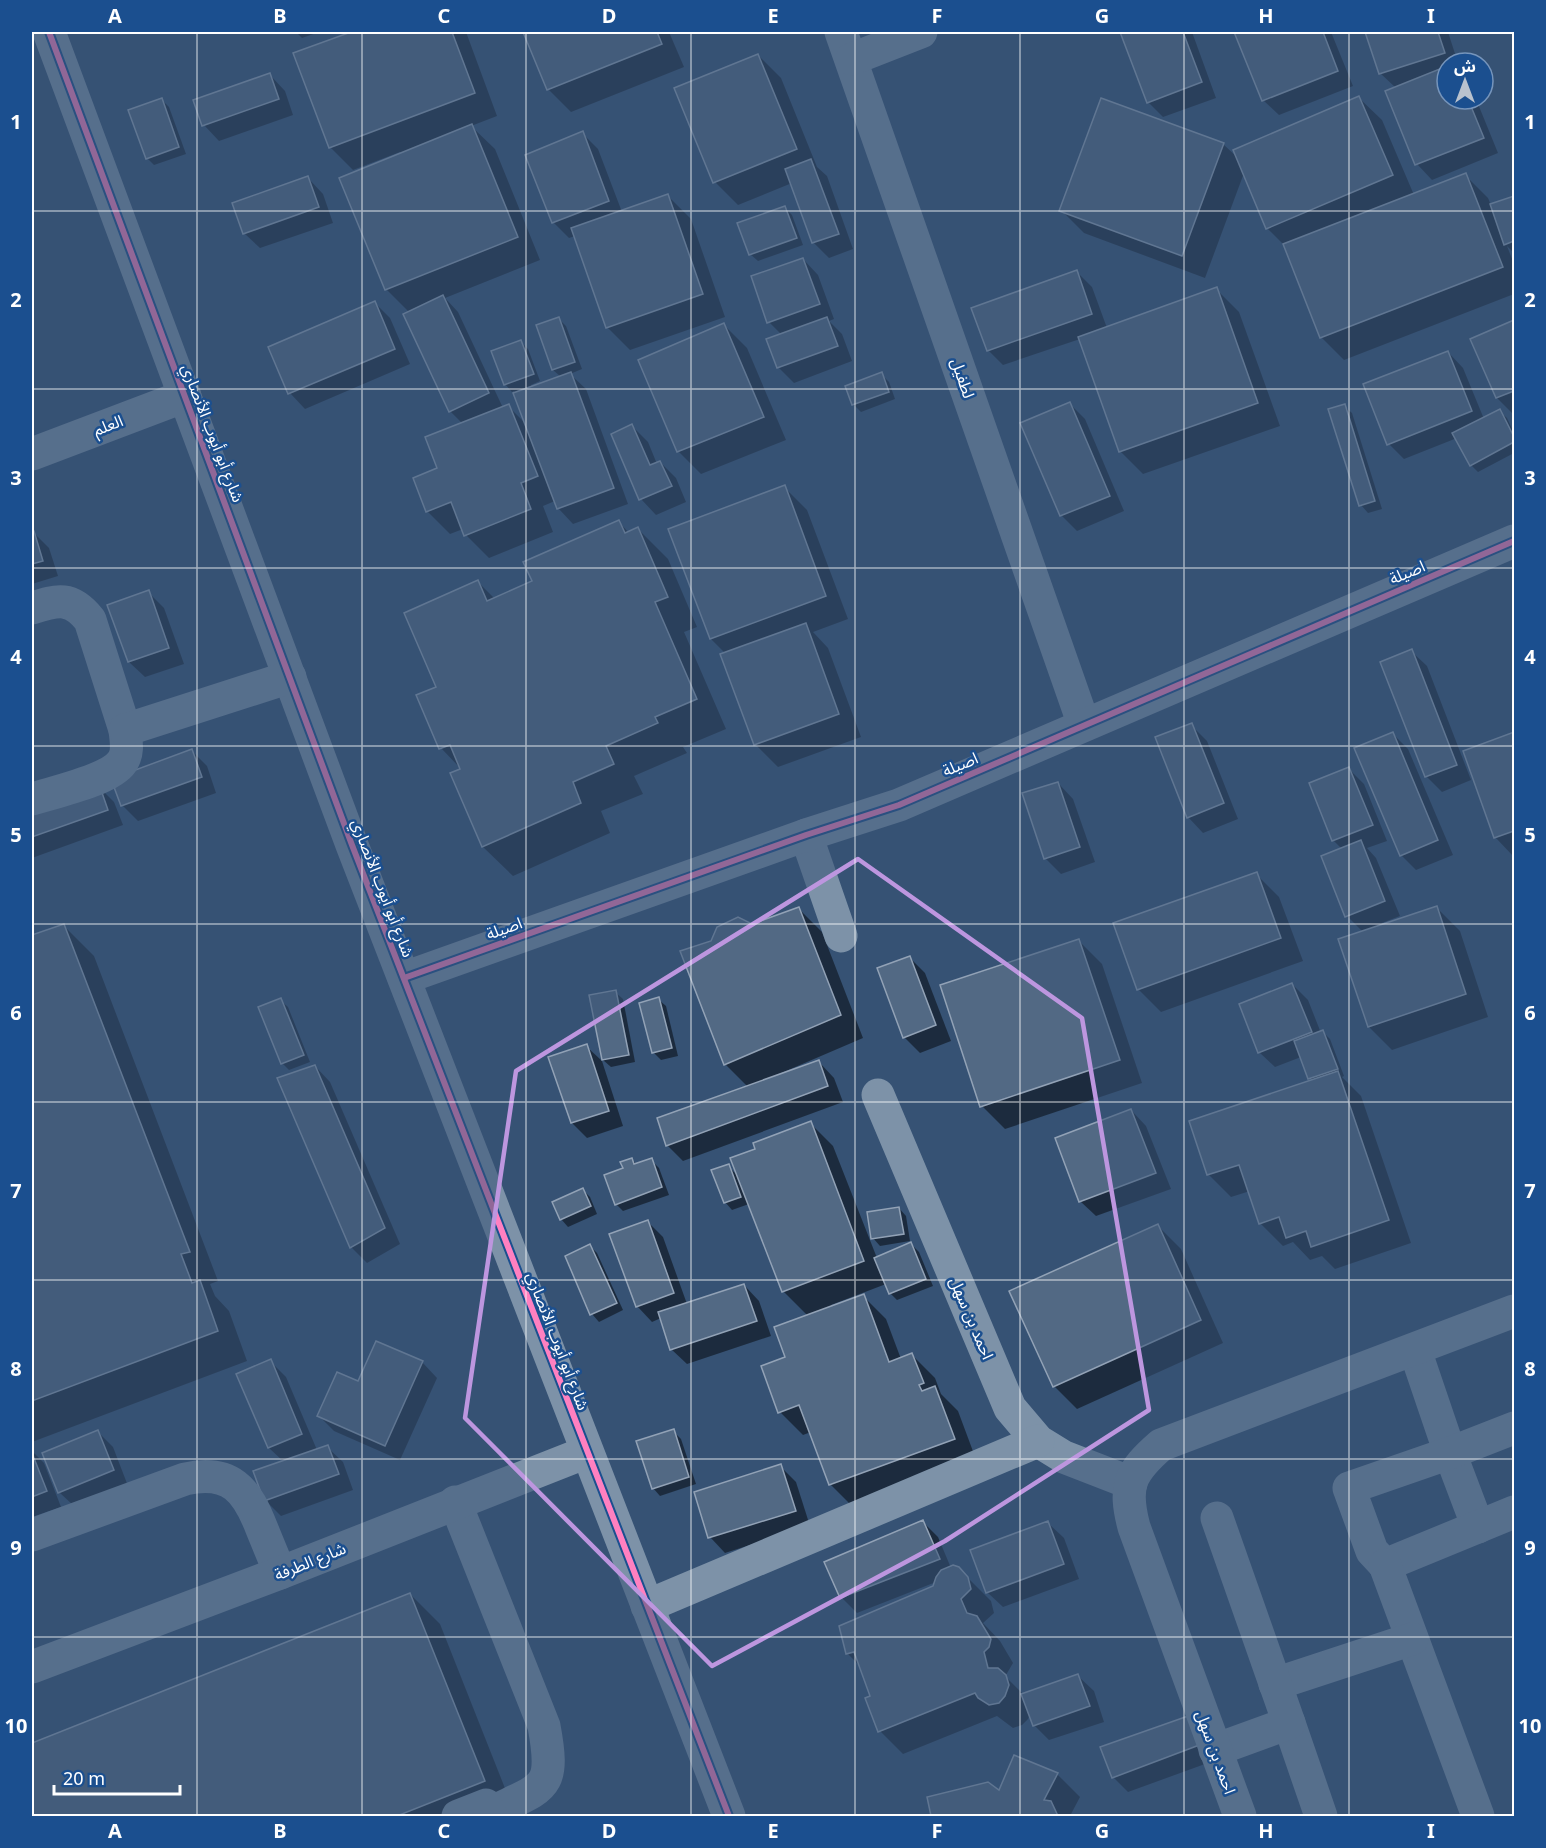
<svg xmlns="http://www.w3.org/2000/svg" width="1546" height="1848" font-family="'Noto Sans','Noto Sans Arabic',sans-serif">
<rect width="100%" height="100%" fill="#365274"/>
<!-- shadow -->
<g fill="#0007">
<path d="M296 32H319L302 38Z"/>
<path d="M355 32H466L497 116 471 126 495 149 540 260 445 298 458 312 503 408 508 406 526 424 514 391 512 392 505 384 521 342 528 349 540 381 531 385 532 388 561 377 553 370 538 326 559 319 566 326 582 369 570 374 586 389 628 504 573 524 558 508 555 501 543 506 553 532 489 558 466 535 463 529 450 534 427 511 439 469 463 424 450 411 409 312 387 290 341 179 401 155 400 152 353 170 330 147 295 54Z"/>
<path d="M525 32H669L684 67 571 112 548 89Z"/>
<path d="M1122 32H1192L1216 98 1163 117 1148 102Z"/>
<path d="M1236 32H1331L1353 86 1279 115 1263 100Z"/>
<path d="M1367 32H1448L1458 63H1447V99H1476L1498 153 1432 180 1417 164 1396 88 1380 73Z"/>
<path d="M758 55 781 78 817 167 827 176 853 249 829 258 813 242 792 183 738 205 715 182 676 89Z"/>
<path d="M270 75 285 91 293 115 219 141 204 125Z"/>
<path d="M1359 98 1382 120 1414 195 1465 175 1488 198 1491 205 1514 197V251L1513 252 1507 246 1514 264V294L1344 360 1321 337 1286 247 1267 228 1244 173 1205 278 1084 233 1061 210 1223 144 1238 158Z"/>
<path d="M162 100 169 107 186 154 154 165 147 158Z"/>
<path d="M582 133 598 149 622 212 668 196 691 219 725 317 630 350 607 327 575 236 569 238 553 222Z"/>
<path d="M308 178 323 194 333 223 260 248 244 233Z"/>
<path d="M784 207 792 215 803 245 758 261 750 254Z"/>
<path d="M803 259 818 275 834 319 829 321 842 334 852 361 794 383 778 367 782 335 769 322Z"/>
<path d="M1077 272 1092 287 1107 328 1216 289 1239 312 1280 426 1143 474 1120 451 1080 339 1003 365 988 350Z"/>
<path d="M375 303 390 318 410 364 305 409 290 393Z"/>
<path d="M1514 322V412L1512 413 1497 398 1472 340Z"/>
<path d="M724 325 747 348 786 440 701 474 678 451Z"/>
<path d="M1448 352 1463 368 1484 419 1499 411 1507 418 1514 433V453L1478 472 1471 465 1457 438 1404 459 1389 444Z"/>
<path d="M881 374 889 382 895 399 861 412 854 405 847 387Z"/>
<path d="M1070 404 1085 419 1124 511 1077 531 1061 515Z"/>
<path d="M1344 406 1352 413 1382 509 1368 513 1361 505Z"/>
<path d="M632 426 648 442 657 464 660 462 676 478 686 502 656 515 641 499Z"/>
<path d="M784 487 807 510 848 619 813 632 828 648 861 737 778 767 755 744 726 654 711 639Z"/>
<path d="M619 522 629 533 638 529 668 559 697 627 684 632 726 729 683 747 687 753 634 776 643 794 601 811 610 833 513 876 483 847 452 774 462 770 441 748 418 696 438 688 478 582 495 599 534 582Z"/>
<path d="M33 532 49 548 58 576 32 584V533Z"/>
<path d="M148 592 164 608 184 664 145 677 129 662Z"/>
<path d="M1411 651 1427 666 1471 780 1442 792 1426 776Z"/>
<path d="M1191 725 1207 741 1238 819 1203 833 1188 817Z"/>
<path d="M1393 734 1408 749 1453 855 1416 870 1401 855Z"/>
<path d="M1514 734V857L1495 837 1464 752Z"/>
<path d="M192 751 207 766 216 793 138 821 122 805Z"/>
<path d="M1349 769 1364 784 1387 841 1367 848 1376 858 1400 916 1382 923 1383 926 1437 908 1460 931 1488 1017 1392 1050 1369 1027 1363 932 1347 916 1342 849 1333 840Z"/>
<path d="M1058 783 1073 799 1095 862 1061 874 1045 858Z"/>
<path d="M98 786 114 802 123 825 32 858V810Z"/>
<path d="M1256 874 1279 897 1303 961 1161 1012 1138 989Z"/>
<path d="M799 909 822 932 863 1038 779 1074 780 1076 819 1062 834 1078 843 1102 683 1161 668 1146 659 1119 748 1087 725 1064 712 942Z"/>
<path d="M64 926 94 956 218 1281 210 1284 215 1296 229 1311 247 1361 32 1442V932L35 936Z"/>
<path d="M1079 941 1102 964 1142 1083 1005 1129 982 1106Z"/>
<path d="M910 958 925 973 951 1041 920 1053 904 1037Z"/>
<path d="M1292 984 1308 1000 1321 1033 1323 1032 1330 1039 1344 1076 1342 1077 1361 1096 1411 1243 1335 1269 1322 1256 1310 1260 1293 1242 1283 1246 1260 1223 1250 1191 1231 1197 1208 1174 1312 1081 1301 1057 1275 1067 1259 1052Z"/>
<path d="M615 992 623 999 635 1062 611 1067 603 1060Z"/>
<path d="M658 999 666 1006 678 1056 661 1060 654 1053Z"/>
<path d="M280 1000 288 1007 310 1062 289 1070 282 1063Z"/>
<path d="M586 1046 602 1061 623 1126 587 1138 572 1123Z"/>
<path d="M315 1066 330 1082 400 1244 367 1263 351 1247 279 1079Z"/>
<path d="M1131 1110 1146 1126 1171 1189 1096 1216 1080 1201Z"/>
<path d="M810 1123 833 1146 877 1258 911 1244 919 1252 933 1286 897 1300 890 1293 886 1284 831 1305 832 1308 863 1296 886 1319 901 1359 912 1355 935 1378 941 1394 958 1411 977 1462 853 1507 830 1484 811 1432 803 1435 780 1412 787 1358 808 1316 783 1291 749 1204 732 1210 725 1202 728 1166 738 1176 757 1149Z"/>
<path d="M632 1159 637 1165 651 1160 659 1168 669 1195 623 1211 616 1204 625 1169Z"/>
<path d="M583 1190 590 1197 597 1214 568 1227 561 1219Z"/>
<path d="M899 1208 906 1216 910 1241 880 1246 873 1238Z"/>
<path d="M648 1222 663 1237 687 1304 744 1285 759 1301 771 1336 687 1364 671 1349 661 1318 652 1322 637 1306Z"/>
<path d="M1158 1226 1181 1249 1223 1343 1077 1409 1054 1386Z"/>
<path d="M590 1246 597 1253 623 1310 599 1322 592 1314 567 1257Z"/>
<path d="M270 1361 286 1377 317 1450 327 1447 343 1462 353 1490 281 1516 265 1500 284 1462 269 1448 238 1375Z"/>
<path d="M422 1362 437 1378 400 1460 334 1431 319 1416 359 1383Z"/>
<path d="M673 1431 681 1439 696 1484 660 1496 653 1488Z"/>
<path d="M98 1432 113 1447 128 1486 75 1507 59 1492Z"/>
<path d="M32 1451 44 1463 61 1507 32 1517Z"/>
<path d="M780 1466 796 1482 810 1526 725 1553 710 1537Z"/>
<path d="M923 1522 938 1537 951 1568H958L991 1601 994 1613 983 1623 1000 1641 1013 1663 1006 1675 1007 1678 1023 1694 1078 1676 1094 1691 1104 1722 1049 1740 1034 1725 1030 1714 1028 1719 1022 1725 1013 1728 997 1716 903 1754 880 1731 872 1696 860 1666 848 1654 841 1627 934 1587 936 1582 857 1613 841 1597Z"/>
<path d="M1048 1523 1064 1538 1079 1579 1003 1607 987 1592Z"/>
<path d="M410 1594 440 1624 514 1811 500 1816H32V1744Z"/>
<path d="M1190 1716 1216 1760 1128 1792 1113 1777Z"/>
<path d="M1057 1774 1080 1797 1070 1816H933L929 1798 999 1793Z"/>
</g>
<!-- building -->
<g fill="#526984" stroke="#92a2b6" stroke-width="1.5">
<path d="M351 32H452L475 93 329 148 293 53Z"/>
<path d="M523 32H657L662 44 547 90Z"/>
<path d="M1120 32H1183L1202 82 1147 103Z"/>
<path d="M1234 32H1323L1338 71 1262 101Z"/>
<path d="M1365 32H1438L1445 53 1379 74Z"/>
<path d="M758 54 797 149 713 183 674 88Z"/>
<path d="M1447 66V99H1468L1484 138 1415 165 1385 91Z"/>
<path d="M270 73 279 99 202 126 193 100Z"/>
<path d="M1359 96 1393 175 1266 229 1233 150Z"/>
<path d="M162 98 179 147 146 159 128 110Z"/>
<path d="M1101 98 1224 143 1182 256 1059 211Z"/>
<path d="M472 124 518 237 385 290 339 178Z"/>
<path d="M583 131 609 201 552 223 525 155Z"/>
<path d="M811 159 839 234 812 243 785 169Z"/>
<path d="M1466 173 1503 267 1320 338 1283 244Z"/>
<path d="M308 176 319 207 243 234 232 203Z"/>
<path d="M668 194 703 294 606 328 571 228Z"/>
<path d="M1514 196V241L1504 245 1490 204Z"/>
<path d="M785 206 797 238 749 255 737 223Z"/>
<path d="M803 258 820 304 767 323 751 276Z"/>
<path d="M1077 270 1092 314 987 351 971 308Z"/>
<path d="M1217 287 1258 403 1119 452 1078 337Z"/>
<path d="M443 295 489 393 449 412 403 314Z"/>
<path d="M375 301 395 349 288 394 268 347Z"/>
<path d="M559 317 575 362 552 370 536 325Z"/>
<path d="M827 317 838 346 777 368 766 339Z"/>
<path d="M1514 320V391L1496 398 1470 339Z"/>
<path d="M724 323 764 417 677 452 638 360Z"/>
<path d="M521 340 534 374 504 385 491 351Z"/>
<path d="M1448 351 1472 411 1387 445 1363 384Z"/>
<path d="M571 372 614 488 557 509 513 393Z"/>
<path d="M882 372 889 392 852 405 845 386Z"/>
<path d="M1070 402 1110 496 1060 516 1020 423Z"/>
<path d="M509 404 538 476 521 483 531 509 464 536 451 502 426 512 413 478 437 468 425 437Z"/>
<path d="M1345 404 1375 501 1359 506 1328 409Z"/>
<path d="M1500 409 1514 437V442L1470 466 1452 433Z"/>
<path d="M632 424 650 465 660 461 672 486 639 500 611 434Z"/>
<path d="M785 485 826 596 710 639 668 529Z"/>
<path d="M619 520 625 533 638 527 668 597 655 602 697 699 655 717 658 723 606 746 614 764 573 782 581 803 482 847 450 773 460 769 450 745 439 749 416 695 436 687 404 613 478 580 487 601 532 581 523 562Z"/>
<path d="M32 531H34L43 561 32 564Z"/>
<path d="M149 590 169 648 128 662 107 605Z"/>
<path d="M806 623 839 714 754 745 720 654Z"/>
<path d="M1412 649 1457 765 1425 777 1380 662Z"/>
<path d="M1192 723 1224 803 1187 818 1155 737Z"/>
<path d="M1393 732 1438 840 1400 856 1354 748Z"/>
<path d="M1514 732V831L1494 838 1463 751Z"/>
<path d="M192 749 202 777 121 806 111 779Z"/>
<path d="M1349 767 1373 825 1332 841 1309 783Z"/>
<path d="M1058 782 1080 847 1044 859 1022 793Z"/>
<path d="M99 784 108 810 32 837V809Z"/>
<path d="M1361 840 1385 901 1345 917 1321 856Z"/>
<path d="M1257 872 1281 938 1137 990 1113 923Z"/>
<path d="M1437 906 1466 994 1368 1027 1338 939Z"/>
<path d="M799 907 841 1015 724 1065 680 951 711 941 717 927 738 917 752 924Z"/>
<path d="M64 924 190 1252 181 1254 192 1283 200 1280 218 1331 32 1401V933V935Z"/>
<path d="M1079 939 1120 1060 980 1107 940 985Z"/>
<path d="M910 956 936 1025 903 1038 877 968Z"/>
<path d="M1292 983 1312 1032 1258 1053 1239 1004Z"/>
<path d="M616 990 629 1055 602 1060 589 995Z"/>
<path d="M659 997 672 1048 652 1053 639 1003Z"/>
<path d="M281 998 304 1055 281 1064 258 1007Z"/>
<path d="M1323 1030 1338 1069 1308 1079 1294 1041Z"/>
<path d="M587 1044 609 1111 571 1123 548 1057Z"/>
<path d="M819 1060 828 1086 666 1146 657 1118Z"/>
<path d="M315 1065 385 1228 350 1248 277 1078Z"/>
<path d="M1338 1071 1389 1220 1311 1247 1306 1231 1286 1238 1279 1217 1259 1224 1239 1165 1207 1175 1189 1121Z"/>
<path d="M1131 1109 1156 1173 1079 1202 1055 1138Z"/>
<path d="M811 1121 864 1261 782 1292 730 1158 755 1149 753 1143Z"/>
<path d="M632 1158 634 1164 652 1158 662 1187 615 1205 604 1175 623 1168 620 1162Z"/>
<path d="M729 1164 741 1197 724 1203 711 1170Z"/>
<path d="M583 1188 591 1206 560 1220 552 1202Z"/>
<path d="M899 1207 904 1234 871 1239 867 1212Z"/>
<path d="M648 1220 674 1293 636 1307 609 1234Z"/>
<path d="M1158 1224 1201 1320 1053 1387 1009 1291Z"/>
<path d="M911 1242 926 1279 889 1294 874 1258Z"/>
<path d="M590 1244 617 1303 590 1315 565 1256Z"/>
<path d="M744 1284 757 1321 670 1350 658 1312Z"/>
<path d="M864 1294 889 1362 912 1353 924 1383 919 1385 922 1391 935 1386 955 1439 829 1485 799 1405 778 1413 761 1366 785 1357 774 1327Z"/>
<path d="M376 1341 423 1361 385 1446 317 1416 337 1372 358 1381Z"/>
<path d="M271 1359 302 1434 268 1448 236 1374Z"/>
<path d="M674 1429 689 1477 652 1489 636 1441Z"/>
<path d="M98 1430 114 1470 58 1493 42 1453Z"/>
<path d="M328 1445 339 1474 264 1501 253 1471Z"/>
<path d="M32 1453 47 1491 32 1497Z"/>
<path d="M781 1464 796 1511 708 1538 694 1492Z"/>
<path d="M923 1520 940 1559 840 1598 824 1562Z"/>
<path d="M1048 1521 1064 1564 986 1593 970 1550Z"/>
<path d="M953 1565 959 1567 968 1577 971 1589 961 1599 967 1613 977 1616 991 1639 989 1647 984 1652 988 1668H998L1006 1675 1009 1685 1005 1696 999 1703 989 1705 978 1698 975 1693 878 1732 865 1698 870 1696 854 1652 846 1654 839 1626 933 1586 936 1577 941 1570Z"/>
<path d="M410 1593 485 1781 397 1816H32V1743Z"/>
<path d="M1078 1674 1090 1706 1033 1726 1021 1694Z"/>
<path d="M1191 1715 1202 1744 1112 1778 1100 1747Z"/>
<path d="M1014 1755 1058 1773 1044 1800 1051 1801 1058 1816H931L927 1797 988 1782 999 1790Z"/>
</g>
<g fill="none" stroke-linecap="round" stroke-linejoin="round">
<!-- minor -->
<g stroke="#7d92a8" stroke-width="33">
<path d="M49 32 352 845 729 1816"/>
<path d="M841 32 1084 725"/>
<path d="M852 59 921 32"/>
<path d="M32 454 185 396"/>
<path d="M32 608C58 600 71 596 90 620L125 730C126 740 129 753 122 762 110 780 54 792 32 799"/>
<path d="M125 730 290 677"/>
<path d="M806 835 841 936"/>
<path d="M404 978 806 835 899 805 1514 541"/>
<path d="M878 1095 1010 1408 1038 1441 1064 1457 1131 1483"/>
<path d="M1415 1350 1450 1453 1478 1527"/>
<path d="M1514 1428 1450 1453 1349 1488 1372 1551 1385 1565 1514 1512"/>
<path d="M455 1502 544 1726C556 1791 544 1786 490 1813"/>
<path d="M32 1535 185 1479C231 1469 247 1490 262 1529 268 1544 274 1558 280 1573"/>
<path d="M1385 1565 1478 1816"/>
<path d="M647 1606 1038 1441"/>
<path d="M32 1667 280 1573 587 1452"/>
<path d="M1275 1684 1412 1639"/>
<path d="M1289 1723 1321 1816"/>
<path d="M1215 1750 1289 1723 1217 1518"/>
<path d="M458 1816 486 1805 491 1816"/>
<path d="M1240 1816 1134 1527C1123 1486 1130 1472 1161 1445L1514 1311"/>
</g>
<!-- cycleway casing -->
<g stroke="#1b4f8f" stroke-width="10">
<g id="cycleway">
<path d="M49 32 352 845 729 1816"/>
<path d="M404 978 806 835 899 805 1514 541"/>
</g>
</g>
<!-- cycleway -->
<use href="#cycleway" stroke="#ff80c0" stroke-width="6"/>
</g>
<!-- marked area -->
<path d="M0 0H1546V1848H0ZM858 859 1082 1018 1149 1410 945 1541 712 1666 465 1418 516 1071Z" fill="#365274" fill-opacity=".55" fill-rule="evenodd"/>
<path fill="none" stroke="#bd96df" stroke-width="4.5" stroke-linejoin="round" d="M858 859 1082 1018 1149 1410 945 1541 712 1666 465 1418 516 1071Z"/>
<!-- grid -->
<path fill="none" stroke="#fff" stroke-width="1.5" stroke-opacity="0.55" d="M197 32V1816M362 32V1816M526 32V1816M691 32V1816M855 32V1816M1020 32V1816M1184 32V1816M1349 32V1816M32 211H1514M32 389H1514M32 568H1514M32 746H1514M32 924H1514M32 1102H1514M32 1280H1514M32 1459H1514M32 1637H1514"/>
<g text-anchor="middle" dominant-baseline="central" stroke-width="5" stroke-linejoin="round" paint-order="stroke">
<!-- street labels -->
<g font-size="16" fill="#fff" stroke="#1b4f8f">
<text transform="translate(963 378) rotate(71)">لطفيل</text>
<text transform="translate(108 425) rotate(-21)">العلم</text>
<text transform="translate(213 433) rotate(69)">شارع أبو أيوب الأنصاري</text>
<text transform="translate(1407 572) rotate(-23)">اصيلة</text>
<text transform="translate(960 764) rotate(-23)">اصيلة</text>
<text transform="translate(383 888) rotate(69)">شارع أبو أيوب الأنصاري</text>
<text transform="translate(504 928) rotate(-20)">اصيلة</text>
<text transform="translate(972 1318) rotate(67)">احمد بن سهل</text>
<text transform="translate(558 1341) rotate(69)">شارع أبو أيوب الأنصاري</text>
<text transform="translate(310 1561) rotate(-22)">شارع الطرفة</text>
<text transform="translate(1216 1752) rotate(70)">احمد بن سهل</text>
</g>
</g>
<!-- border -->
<rect width="1546" height="1848" fill="none" stroke="#1b4f8f" stroke-width="66"/>
<!-- north arrow -->
<g transform="translate(1465 81)"><circle r="28" fill="#1b4f8f" stroke="#7695bc" stroke-width="1.5"/>
<path d="M0-4.5L10 22L0 15L-10 22Z" fill="#b9c2ce"/>
<text y="-9" font-size="16" font-weight="bold" text-anchor="middle" fill="#ffffff">ش</text>
</g>
<!-- scale -->
<path d="M54 1785v9h126v-9" fill="none" stroke="#ffffff" stroke-width="3"/>
<text x="63" y="1785" font-size="18" fill="#ffffff" stroke="#1b4f8f" stroke-width="4.5" paint-order="stroke">20 m</text>
<rect x="33" y="33" width="1480" height="1782" fill="none" stroke="#fff" stroke-width="2"/>
<g font-size="20" text-anchor="middle" font-weight="bold" fill="#fff">
<text x="115" y="23">A</text>
<text x="280" y="23">B</text>
<text x="444" y="23">C</text>
<text x="609" y="23">D</text>
<text x="773" y="23">E</text>
<text x="937" y="23">F</text>
<text x="1102" y="23">G</text>
<text x="1266" y="23">H</text>
<text x="1431" y="23">I</text>
<text x="16" y="129">1</text>
<text x="1530" y="129">1</text>
<text x="16" y="307">2</text>
<text x="1530" y="307">2</text>
<text x="16" y="485">3</text>
<text x="1530" y="485">3</text>
<text x="16" y="664">4</text>
<text x="1530" y="664">4</text>
<text x="16" y="842">5</text>
<text x="1530" y="842">5</text>
<text x="16" y="1020">6</text>
<text x="1530" y="1020">6</text>
<text x="16" y="1198">7</text>
<text x="1530" y="1198">7</text>
<text x="16" y="1376">8</text>
<text x="1530" y="1376">8</text>
<text x="16" y="1555">9</text>
<text x="1530" y="1555">9</text>
<text x="16" y="1733">10</text>
<text x="1530" y="1733">10</text>
<text x="115" y="1838">A</text>
<text x="280" y="1838">B</text>
<text x="444" y="1838">C</text>
<text x="609" y="1838">D</text>
<text x="773" y="1838">E</text>
<text x="937" y="1838">F</text>
<text x="1102" y="1838">G</text>
<text x="1266" y="1838">H</text>
<text x="1431" y="1838">I</text>
</g>
</svg>
